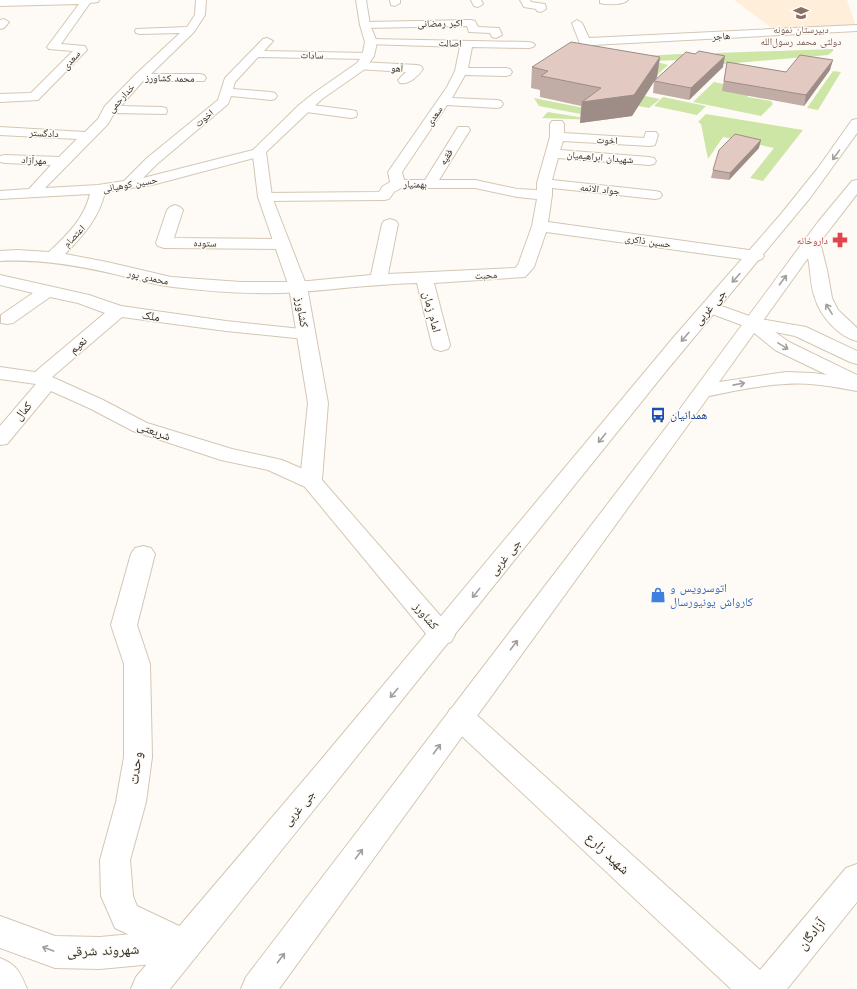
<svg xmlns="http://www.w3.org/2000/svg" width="857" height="989" font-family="'Work Sans','Noto Naskh Arabic',sans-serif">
<rect width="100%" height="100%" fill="#fefbf7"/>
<!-- built -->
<path fill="#ffefda" d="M734 0H847L856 26 776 31Z"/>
<!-- green -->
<g fill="#cde6a5">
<path d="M833 49V51L828 55 724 64 715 58 716 53Z"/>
<path d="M680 54H709L682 60 654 61 668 65 656 76 644 56Z"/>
<path d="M833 71 841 72 818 110 807 108Z"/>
<path d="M714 82 754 90 747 97 771 101 773 104 761 116 693 102Z"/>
<path d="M645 96 660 99 649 108 633 105Z"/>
<path d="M663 97 706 106 697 115 654 106Z"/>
<path d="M534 98 589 109 601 118 539 106Z"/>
<path d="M548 112 597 120 542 118Z"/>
<path d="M706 114 803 130 763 181 750 178 774 148 723 137 708 159 701 124 698 122Z"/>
</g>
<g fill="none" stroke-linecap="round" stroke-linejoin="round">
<!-- minor casing -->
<g stroke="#d4c6b3" stroke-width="2">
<g id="minor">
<path d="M0 0H99L98 2 90 3 61 44 85 46 87 50 38 100 0 102V94L31 93 73 51 49 49 47 47 79 4 0 6Z"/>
<path d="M196 0H206L205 15 194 32 151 74H200L204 75 206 78 204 81H143L121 106 161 107 166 108 167 111 166 114 114 113 108 124 45 188 98 185 124 181 147 158 218 100 225 78 263 39 267 38 273 41 264 51 368 53 372 54 374 56 372 58 368 59 258 57 235 82 233 89 271 92 275 93 277 96 275 99 271 100 231 96 228 104 157 164 143 178 257 149 262 150 264 153 262 156 152 185 105 192C99 218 83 236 65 254L107 262 171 277 241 282H298L371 275 382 224 384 221 390 219 396 221 398 224 388 274 515 268 518 265 532 226 537 199 517 197 475 188H401L394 192 389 199 384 200 265 201 260 200 258 197 260 194 265 193 379 192 383 186 390 182 388 172 447 87 455 71 460 47 367 44 365 42 371 39 529 42 533 43 535 45 533 47 529 48 472 47 468 68H506L510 69 512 72 510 75 506 76 465 75 452 98 497 100 501 101 503 104 501 107 497 108 447 105 402 172 404 180H425L458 127H468L470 130 439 180H475L517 189 537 190V183L550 137V124L552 121H562L564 124V133L644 138 646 132H656L658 135 655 145 650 146 563 141 560 150 649 157 654 158 656 161 654 164 649 165 558 158 552 180 655 191 660 192 662 195 660 198 655 199 552 188V195L548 222 756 251 762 253 764 256 762 259 756 261 546 232 534 267 525 277 434 283 450 345 448 349 441 351 434 349 432 345 417 283C377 284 339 289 299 292 258 295 214 292 173 287 153 285 133 278 114 274 76 265 38 259 0 261V251L17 250 49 252C67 235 84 219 90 194L0 199V191L29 189 51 165 5 163 0 162V156L5 155 59 157 77 139 0 135V127L85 132 98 119 105 106 136 74 180 33 140 34 136 33 135 31 136 29 187 27 195 15Z"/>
<path d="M390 0H400V3L395 6 391 5Z"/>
<path d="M471 0H481L483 4 478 7 474 6Z"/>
<path d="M520 0H530L531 2 545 4 546 9 541 12 537 11 536 9 524 7Z"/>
<path d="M600 0H628C623 5 608 5 600 3Z"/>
<path d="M4 19 9 22 4 28 0 29V20Z"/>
<path d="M471 20 475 21 478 27 499 28 502 35 496 38 492 37 490 33 469 32 467 26 365 28 360 25 365 22Z"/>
<path d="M577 20 582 23 589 38 857 25V31L592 45 591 48H583L581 46 572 23Z"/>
<path d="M361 62 417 65 421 66 423 69C418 76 409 85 400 83L398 80 406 72 357 69 355 66 357 63Z"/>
<path d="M304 104 351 110 356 111 357 114 356 117 351 118 299 111 298 108 299 105Z"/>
<path d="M175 205 180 207 183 210 174 238 281 239 287 241 289 244 287 247 281 249 164 248 158 246 156 243 167 210 170 207Z"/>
<path d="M0 275 89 295 121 306 226 321 311 330 314 334 311 338 305 339 226 331 122 317 52 377 103 400 147 423 232 449 282 460 319 476 322 481 319 486 311 488 303 486 268 470 221 460 133 431 89 408 51 391 7 444 0 445V426L36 384 0 379V367L35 372 105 313 78 303 50 297 13 323 7 324 1 323V315L33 293 0 285Z"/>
<path d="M143 546 151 548 155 554 137 625 150 664 152 757 146 802 130 860 133 896 137 906 196 934 200 945 196 956 184 961 115 928 101 896 100 860 116 802 124 757V664L111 625 131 554 135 548Z"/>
<path d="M460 706 470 709 760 970 846 868 857 864V902L787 989H731L450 725 446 717 450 709Z"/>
</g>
</g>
<!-- tertiary casing -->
<g stroke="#d4c6b3" stroke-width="2">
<path id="tertiary" d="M356 0H366L370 25 377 42 374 56 365 69 322 99 266 152 272 197 307 287 328 403 322 480 451 628 455 635 451 642 442 645 433 642 300 481 308 403 289 287 258 197 253 156 250 153 299 105 314 93 357 63 362 56 365 42 360 25Z"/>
</g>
<!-- secondary casing -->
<g stroke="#d4c6b3" stroke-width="2">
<g id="secondary">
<path d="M710 302 755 318 806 327 857 351V364L850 362 795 336 775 332 789 342 857 375V388L850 386 775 350 747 327 704 311 701 307 704 303Z"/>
<path d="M0 916 55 936 100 937 185 929 197 934 201 945 197 956 185 961 100 969 55 968 0 948Z"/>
<path d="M0 958C17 965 20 972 27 989H0Z"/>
</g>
</g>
<!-- primary casing -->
<g stroke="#d4c6b3" stroke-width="2">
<g id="primary">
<path d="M857 119V133L810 198 667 370 170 989H131L136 977 320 761 673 338 781 214 818 168 852 120Z"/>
<path d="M857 180V194L820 242 827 270 832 298 838 310 857 328V341C839 337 820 316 815 298 810 286 811 271 808 258L719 382 786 372 813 373 857 379V391C834 387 810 382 786 384 760 385 734 391 709 396L279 989H241L246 977 671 421 818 222 852 181Z"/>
</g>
</g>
<!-- minor -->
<use href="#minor" fill="#fff" fill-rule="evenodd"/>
<!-- tertiary -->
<use href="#tertiary" fill="#fff" fill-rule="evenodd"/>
<!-- secondary -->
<use href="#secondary" fill="#fff" fill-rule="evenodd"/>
<!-- primary -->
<use href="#primary" fill="#fff" fill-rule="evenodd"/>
</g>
<!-- wall -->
<g fill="#c2ada6">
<path d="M660 57 657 77 655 80 723 67 689 100 653 93 654 81 632 116 580 123 581 106 540 97V90L531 88 532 67Z"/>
<path d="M727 62 786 72 830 70 804 106 722 91Z"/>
<path d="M759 148 729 180 711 178 713 170Z"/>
</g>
<!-- shaded-wall -->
<g fill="#9e8d87">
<path d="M725 56 723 67 689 100 691 88Z"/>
<path d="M660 57 657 77 632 116 580 123 582 102Z"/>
<path d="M833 60 830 70 804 106 806 95Z"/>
<path d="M761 140 759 148 729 180 730 173Z"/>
</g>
<!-- building -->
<g fill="#e2c9c1" stroke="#9e8d87">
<path d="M571 42 660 57 634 95 582 102 601 88 541 76 548 71 532 67Z"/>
<path d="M699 51 725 56 691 88 654 81 686 52 695 54Z"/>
<path d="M800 55 833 60 806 95 724 81 727 62 786 72Z"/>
<path d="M735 134 761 140 730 173 713 170 719 150Z"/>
</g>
<!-- one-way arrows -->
<defs><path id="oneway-shaft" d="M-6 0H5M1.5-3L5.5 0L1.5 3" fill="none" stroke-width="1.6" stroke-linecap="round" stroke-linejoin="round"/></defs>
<g stroke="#a2a09c">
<use href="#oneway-shaft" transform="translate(836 155) rotate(126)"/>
<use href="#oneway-shaft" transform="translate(736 278) rotate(132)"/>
<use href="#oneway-shaft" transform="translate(783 280) rotate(-53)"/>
<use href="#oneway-shaft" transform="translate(829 309) rotate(-122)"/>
<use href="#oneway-shaft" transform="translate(685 337) rotate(130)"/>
<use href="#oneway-shaft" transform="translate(783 346) rotate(31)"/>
<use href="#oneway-shaft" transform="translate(739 384) rotate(-11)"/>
<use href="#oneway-shaft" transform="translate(602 438) rotate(129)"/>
<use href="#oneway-shaft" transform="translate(476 593) rotate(129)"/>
<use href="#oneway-shaft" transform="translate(514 645) rotate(-53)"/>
<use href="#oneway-shaft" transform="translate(394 693) rotate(130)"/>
<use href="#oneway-shaft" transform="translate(437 749) rotate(-53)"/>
<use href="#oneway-shaft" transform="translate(359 854) rotate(-53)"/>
<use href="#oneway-shaft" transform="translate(48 949) rotate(-160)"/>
<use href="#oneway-shaft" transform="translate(281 958) rotate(-53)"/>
</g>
<!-- icons -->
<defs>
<g id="school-bare" transform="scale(1.2)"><path d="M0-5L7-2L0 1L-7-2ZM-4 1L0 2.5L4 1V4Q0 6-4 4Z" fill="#8d6e63" stroke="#fefbf7" stroke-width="2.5" paint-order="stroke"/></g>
<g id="pharmacy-bare" transform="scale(1.2)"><path d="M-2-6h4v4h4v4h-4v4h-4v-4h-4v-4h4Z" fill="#e0444e" stroke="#fefbf7" stroke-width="2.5" paint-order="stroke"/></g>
<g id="bus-bare" transform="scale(1.2)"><path d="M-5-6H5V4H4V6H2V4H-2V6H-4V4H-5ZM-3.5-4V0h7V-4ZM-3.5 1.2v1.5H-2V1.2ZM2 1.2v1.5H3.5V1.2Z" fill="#1a4fb4" stroke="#fefbf7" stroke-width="2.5" paint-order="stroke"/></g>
<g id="shop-bare" transform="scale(1.2)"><path d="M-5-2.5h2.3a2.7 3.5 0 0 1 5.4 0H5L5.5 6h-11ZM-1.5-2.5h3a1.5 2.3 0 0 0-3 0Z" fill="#3f7fe0" stroke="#fefbf7" stroke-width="2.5" paint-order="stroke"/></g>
</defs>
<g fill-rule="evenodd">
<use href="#school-bare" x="801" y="13"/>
<use href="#pharmacy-bare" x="840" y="240"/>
<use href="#bus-bare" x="658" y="415"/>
<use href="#shop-bare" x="658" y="595"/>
</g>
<g text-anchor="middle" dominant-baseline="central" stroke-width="3" stroke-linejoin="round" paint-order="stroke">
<!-- far-street labels -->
<g font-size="10" fill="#312c24" stroke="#fefbf7">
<text transform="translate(440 23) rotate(-1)">اکبر رمضانی</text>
<text transform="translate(721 36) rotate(-4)">هاجر</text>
<text transform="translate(450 43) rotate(1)">اصالت</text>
<text transform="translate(312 55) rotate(1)">سادات</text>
<text transform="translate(71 60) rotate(-49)">سعدی</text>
<text transform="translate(397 68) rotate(3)">آهو</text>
<text transform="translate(170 78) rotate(1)">محمد کشاورز</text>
<text transform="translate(121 98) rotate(-48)">خدارحمی</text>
<text transform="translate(434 116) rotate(-55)">سعدی</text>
<text transform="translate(204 118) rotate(-40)">اخوت</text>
<text transform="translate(44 133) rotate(3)">دادگستر</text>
<text transform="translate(607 140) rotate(3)">اخوت</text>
<text transform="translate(446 157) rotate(-58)">فقیه</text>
<text transform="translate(600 157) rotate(5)">شهیدان ابراهیمیان</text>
<text transform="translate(34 160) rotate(3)">مهرآزاد</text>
<text transform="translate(130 184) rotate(-10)">حسین کوهیانی</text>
<text transform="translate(415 184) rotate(1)">بهمنیار</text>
<text transform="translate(600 189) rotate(6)">جواد الائمه</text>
<text transform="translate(74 236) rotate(-47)">اعتصام</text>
<text transform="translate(648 241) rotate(8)">حسین ذاکری</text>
<text transform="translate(205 243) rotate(1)">ستوده</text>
<text transform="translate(486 275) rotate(-3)">محبت</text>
<text transform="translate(148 277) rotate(12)">محمدی پور</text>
</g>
<!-- far-education labels -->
<g font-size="10" fill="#785e54" stroke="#fefbf7">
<text x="801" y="29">دبیرستان نمونه<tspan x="801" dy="12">دولتی محمد رسول‌الله</tspan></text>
</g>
<!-- far-health labels -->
<g font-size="10" fill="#be3a42" stroke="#fefbf7" text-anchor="end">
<text x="828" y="240">داروخانه</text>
</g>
<!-- street labels -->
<g font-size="12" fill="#312c24" stroke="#fefbf7">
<text transform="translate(710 307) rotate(-49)">جی غربی</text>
<text transform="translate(302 312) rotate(81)">کشاورز</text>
<text transform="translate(432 312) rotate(76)">امام زمان</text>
<text transform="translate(151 316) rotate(9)">ملک</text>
<text transform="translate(78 345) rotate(-40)">نعیم</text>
<text transform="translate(23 411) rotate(-50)">کمال</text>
<text transform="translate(154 431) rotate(20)">شریعتی</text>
<text transform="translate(505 557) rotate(-51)">جی غربی</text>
<text transform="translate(426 616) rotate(50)">کشاورز</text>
<text transform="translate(299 808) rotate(-50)">جی غربی</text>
</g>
<!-- transit labels -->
<g font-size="12" fill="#164399" stroke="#fefbf7" text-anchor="start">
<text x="670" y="415">همدانیان</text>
</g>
<!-- shop labels -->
<g font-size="12" fill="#366cbe" stroke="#fefbf7" text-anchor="start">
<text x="670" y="588">اتوسرویس و<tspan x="670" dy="14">کارواش یونیورسال</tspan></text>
</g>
<!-- near-street labels -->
<g font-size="14" fill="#312c24" stroke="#fefbf7">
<text transform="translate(135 768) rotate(-83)">وحدت</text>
<text transform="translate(608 853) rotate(43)">شهید زارع</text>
<text transform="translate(811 934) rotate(-51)">آزادگان</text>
<text transform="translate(103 950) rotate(-2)">شهروند شرقی</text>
</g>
</g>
</svg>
